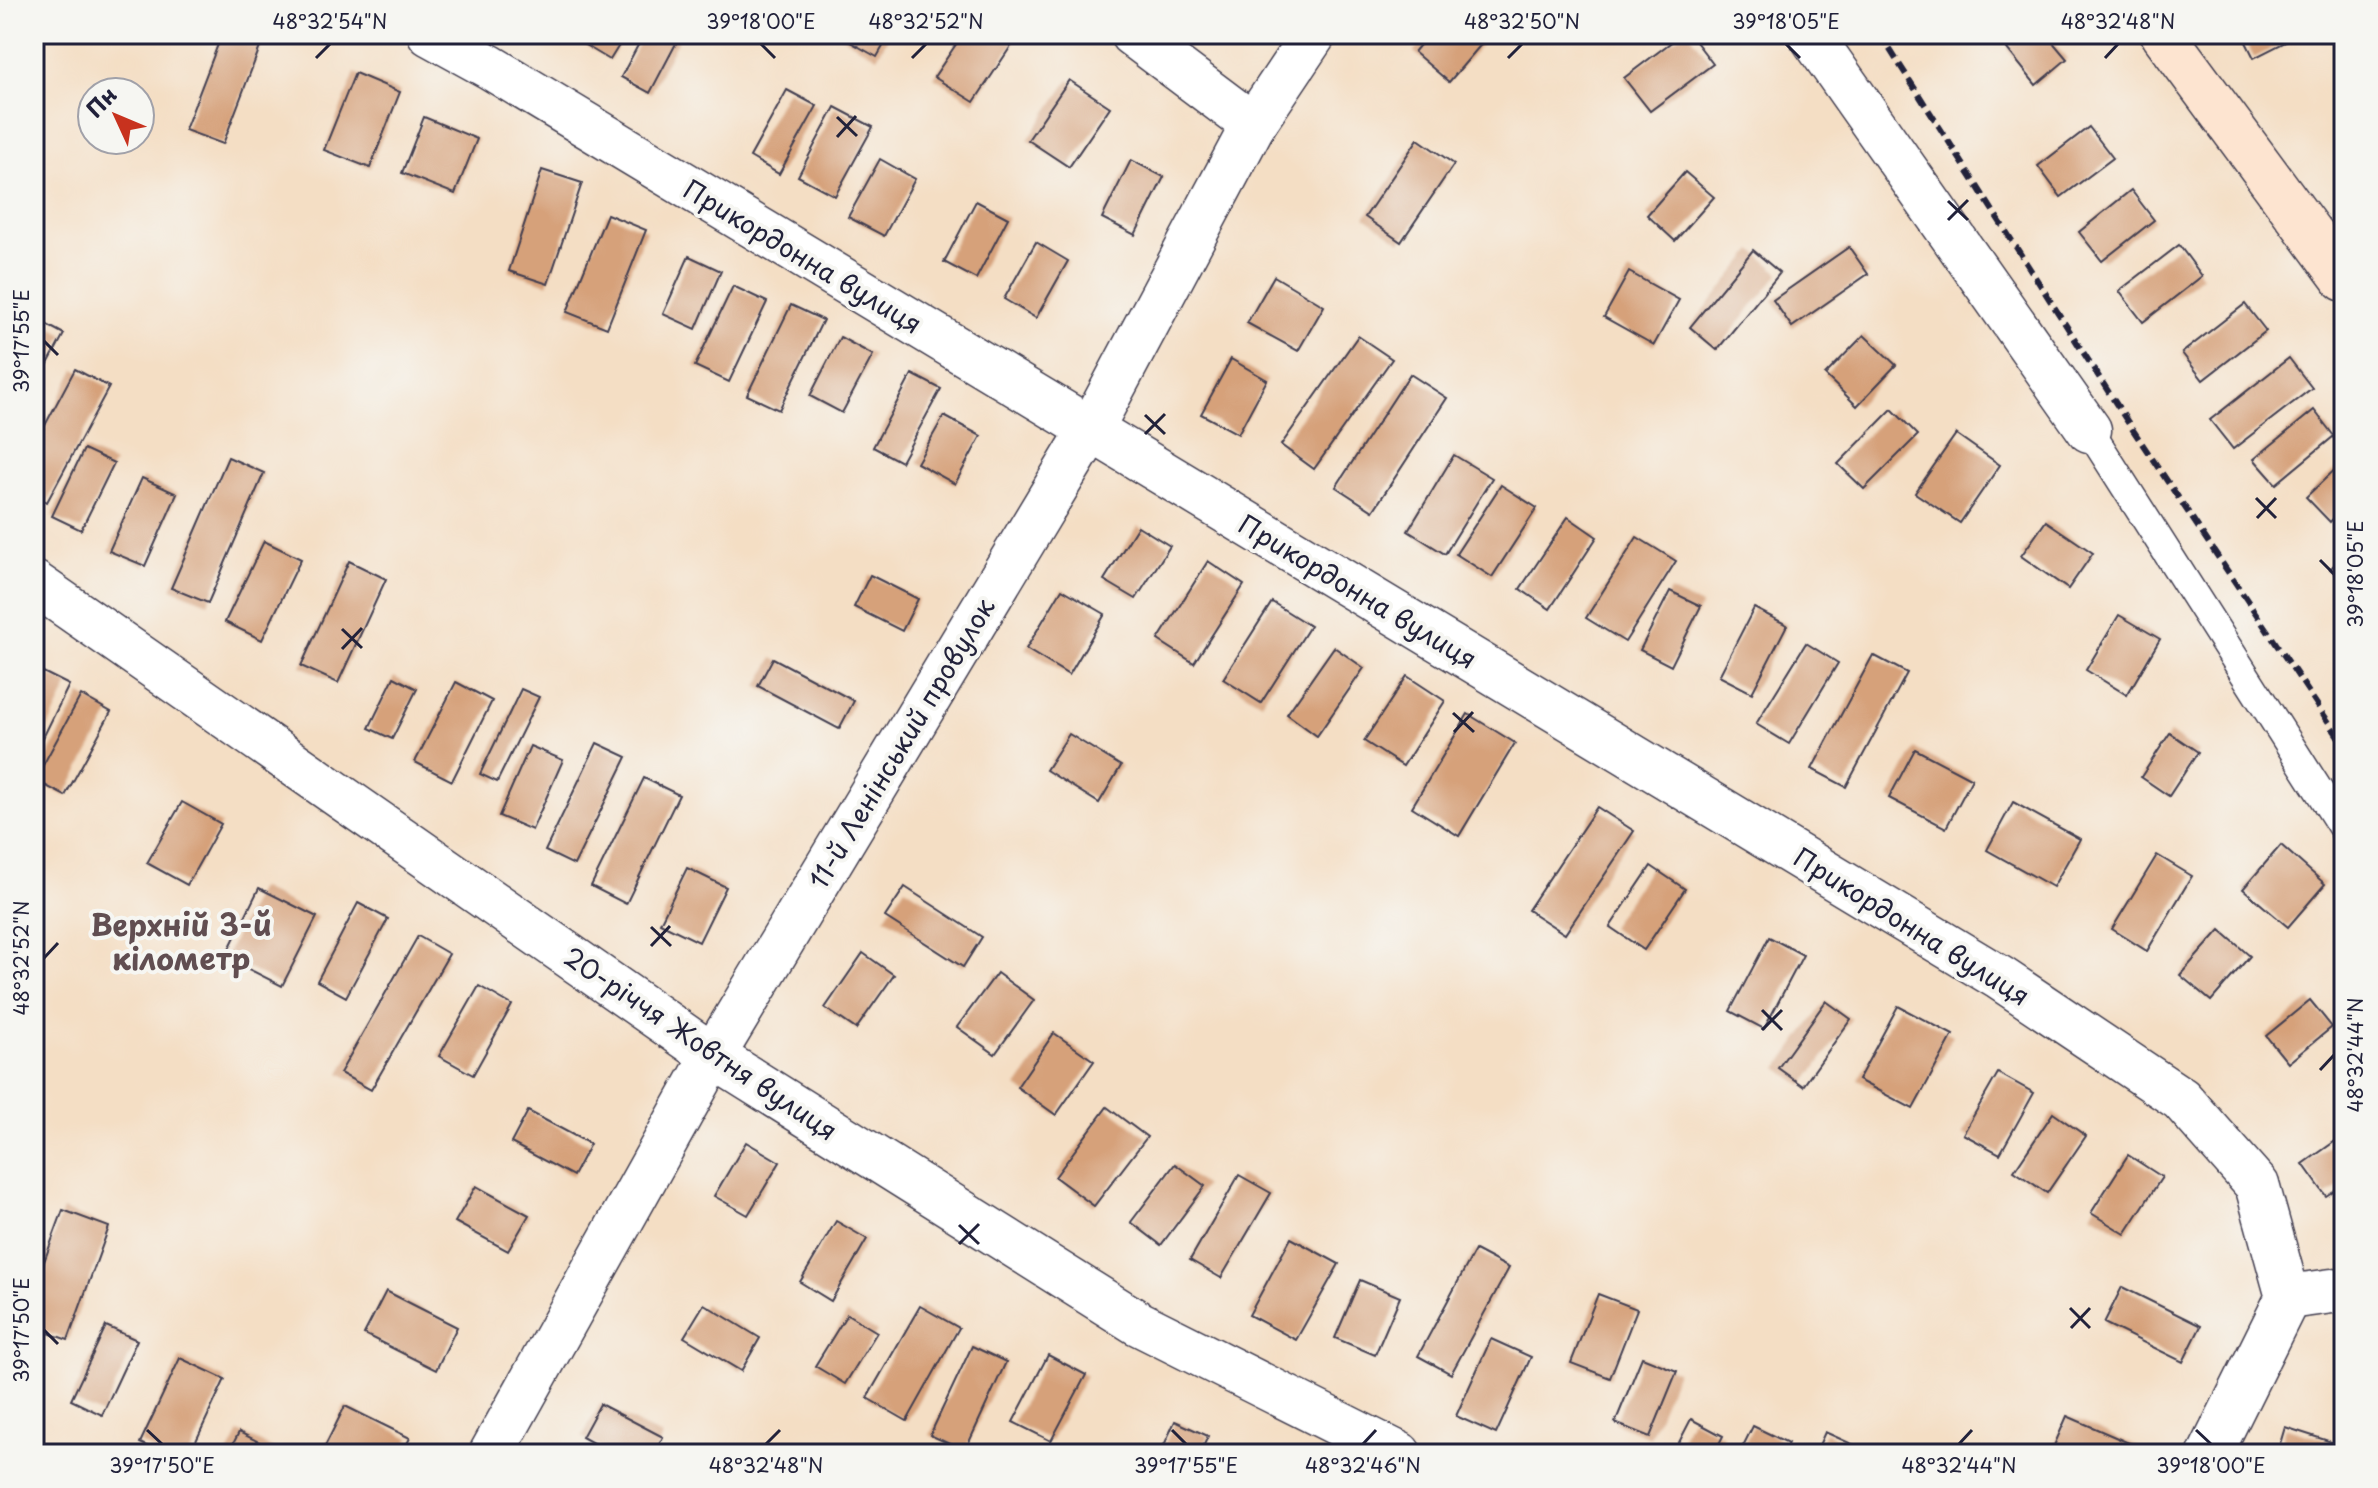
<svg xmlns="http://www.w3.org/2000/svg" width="2378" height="1488" font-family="'Playpen Sans',sans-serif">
<rect width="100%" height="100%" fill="#f6f6f2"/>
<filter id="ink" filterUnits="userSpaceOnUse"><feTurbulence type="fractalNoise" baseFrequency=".0125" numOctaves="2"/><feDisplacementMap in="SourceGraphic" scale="16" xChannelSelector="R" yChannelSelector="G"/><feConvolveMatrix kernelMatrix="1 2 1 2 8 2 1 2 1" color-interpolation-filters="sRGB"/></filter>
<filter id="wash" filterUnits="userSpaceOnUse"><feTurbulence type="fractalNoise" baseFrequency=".006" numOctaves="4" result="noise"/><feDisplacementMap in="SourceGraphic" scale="32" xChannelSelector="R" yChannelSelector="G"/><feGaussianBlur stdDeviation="1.8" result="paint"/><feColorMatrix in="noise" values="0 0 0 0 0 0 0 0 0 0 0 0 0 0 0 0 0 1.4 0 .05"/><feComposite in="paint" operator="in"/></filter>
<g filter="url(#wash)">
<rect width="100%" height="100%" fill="#f4dec4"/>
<g id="blocks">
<!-- building -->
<g fill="#d6a17a">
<path d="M222 34H265L223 144 185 130Z"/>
<path d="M585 34H626L610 60 580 42Z"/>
<path d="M644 34H681L650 93 621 77Z"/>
<path d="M836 34H890L877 57Z"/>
<path d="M963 34H1019L974 102 934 77Z"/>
<path d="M1429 34H1490L1449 82 1414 52Z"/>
<path d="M1682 34H1690L1713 64 1650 111 1624 78Z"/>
<path d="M2025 34H2046L2067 59 2036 85 2007 49Z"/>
<path d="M2242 34H2301L2254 58Z"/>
<path d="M355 73 400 92 370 168 324 150Z"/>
<path d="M1069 80 1110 107 1069 167 1028 140Z"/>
<path d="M787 90 817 106 779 174 750 157Z"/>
<path d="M835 107 873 127 835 196 798 176Z"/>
<path d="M424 117 477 139 455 194 402 173Z"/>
<path d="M2089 127 2113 158 2061 197 2038 166Z"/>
<path d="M1418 139 1454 164 1401 242 1365 217Z"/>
<path d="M880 159 915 179 884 236 848 217Z"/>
<path d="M1131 160 1164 177 1135 235 1102 218Z"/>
<path d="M542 170 582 183 548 284 509 271Z"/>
<path d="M1685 172 1714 197 1675 241 1647 215Z"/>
<path d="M2131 190 2154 220 2102 261 2079 232Z"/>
<path d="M976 201 1008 218 976 279 944 262Z"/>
<path d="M607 214 646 230 607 328 567 312Z"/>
<path d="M1036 242 1068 261 1036 318 1004 299Z"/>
<path d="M2179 245 2202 276 2143 322 2119 291Z"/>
<path d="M1849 247 1868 274 1792 327 1773 300Z"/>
<path d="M1753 250 1780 273 1717 350 1690 327Z"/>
<path d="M689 256 721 271 696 329 663 314Z"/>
<path d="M1629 272 1679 300 1654 345 1604 317Z"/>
<path d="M1274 276 1324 306 1298 351 1247 323Z"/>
<path d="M733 286 767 302 729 382 695 366Z"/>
<path d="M2245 304 2266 331 2203 380 2182 353Z"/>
<path d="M791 305 823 320 779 410 747 395Z"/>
<path d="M38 320 64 334 34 390V328Z"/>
<path d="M1864 335 1896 365 1857 406 1825 375Z"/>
<path d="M1358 336 1392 359 1314 469 1281 445Z"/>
<path d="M840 337 873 355 842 413 810 396Z"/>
<path d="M2289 358 2312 388 2233 449 2210 420Z"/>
<path d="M1231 359 1267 380 1238 434 1201 414Z"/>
<path d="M75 369 109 387 47 502 34 496V446Z"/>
<path d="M912 374 941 389 901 462 873 447Z"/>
<path d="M1410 374 1447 398 1373 511 1336 487Z"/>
<path d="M1892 409 1918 435 1864 489 1838 464Z"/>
<path d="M2314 410 2334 436 2276 484 2254 459Z"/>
<path d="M944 416 981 436 955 484 917 463Z"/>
<path d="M1956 434 2000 465 1960 523 1915 493Z"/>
<path d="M84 449 114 463 81 530 52 516Z"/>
<path d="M1454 455 1492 478 1445 554 1408 531Z"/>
<path d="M228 457 264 473 208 603 171 588Z"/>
<path d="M2344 461V507L2330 522 2306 497Z"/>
<path d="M142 478 177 494 145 566 109 551Z"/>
<path d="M1501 485 1537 508 1492 577 1456 554Z"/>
<path d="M1568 517 1597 537 1550 609 1520 589Z"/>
<path d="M2046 521 2093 553 2068 589 2021 556Z"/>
<path d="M1138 526 1170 546 1136 599 1104 580Z"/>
<path d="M1637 537 1676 561 1625 642 1586 618Z"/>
<path d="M264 541 301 559 262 640 225 622Z"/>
<path d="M2344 555V582L2330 569Z"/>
<path d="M349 561 386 579 338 683 301 666Z"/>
<path d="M1208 561 1244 585 1194 663 1158 640Z"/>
<path d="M870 575 918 599 902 631 854 607Z"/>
<path d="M1062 589 1105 614 1069 675 1026 649Z"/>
<path d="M1670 591 1701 606 1671 666 1640 650Z"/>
<path d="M1272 602 1310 626 1261 703 1223 679Z"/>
<path d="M1754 608 1787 625 1752 693 1719 676Z"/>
<path d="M2119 615 2160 639 2127 695 2086 670Z"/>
<path d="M1806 643 1838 663 1789 744 1756 724Z"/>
<path d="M1334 647 1364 668 1317 736 1287 714Z"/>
<path d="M1873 655 1907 673 1846 787 1812 769Z"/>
<path d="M773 658 854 701 839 729 758 686Z"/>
<path d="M41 671 69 685 34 756V686Z"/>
<path d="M1407 676 1445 701 1403 766 1364 741Z"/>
<path d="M394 677 417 689 392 739 369 728Z"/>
<path d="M456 682 492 701 452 781 415 762Z"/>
<path d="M521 689 539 697 497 782 480 774Z"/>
<path d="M81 695 111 712 65 796 35 780Z"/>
<path d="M1468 714 1515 743 1459 836 1412 807Z"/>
<path d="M2170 733 2198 752 2169 796 2141 777Z"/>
<path d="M1069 734 1121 766 1099 803 1046 770Z"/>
<path d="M597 743 627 757 574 865 545 851Z"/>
<path d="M530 746 563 760 532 830 499 816Z"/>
<path d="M1915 749 1972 779 1946 828 1889 798Z"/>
<path d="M644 778 679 795 626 904 591 886Z"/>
<path d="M182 802 221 824 187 885 147 863Z"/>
<path d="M2013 802 2080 839 2053 887 1987 850Z"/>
<path d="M1597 807 1634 831 1565 934 1528 910Z"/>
<path d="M2281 845 2325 884 2288 927 2243 889Z"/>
<path d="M2157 855 2192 876 2147 951 2112 929Z"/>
<path d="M1651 866 1685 889 1644 950 1610 927Z"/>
<path d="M687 868 726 887 699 942 660 923Z"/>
<path d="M905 887 982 937 963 967 885 917Z"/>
<path d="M259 888 317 917 282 986 225 957Z"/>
<path d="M358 903 388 919 346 997 317 981Z"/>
<path d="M2220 930 2250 956 2211 1001 2180 975Z"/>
<path d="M418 936 449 954 371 1090 340 1073Z"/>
<path d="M1769 937 1803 955 1764 1029 1730 1011Z"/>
<path d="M863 953 894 975 856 1029 825 1008Z"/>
<path d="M997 973 1034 1000 995 1054 957 1027Z"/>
<path d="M479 986 512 1005 473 1075 439 1056Z"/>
<path d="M2310 1000 2332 1027 2288 1063 2266 1036Z"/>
<path d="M1826 1001 1851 1019 1803 1086 1778 1068Z"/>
<path d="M1898 1006 1953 1035 1913 1109 1858 1080Z"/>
<path d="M1054 1033 1094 1061 1056 1115 1017 1087Z"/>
<path d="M1998 1073 2034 1093 2000 1154 1963 1134Z"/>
<path d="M1107 1107 1147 1137 1094 1206 1055 1177Z"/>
<path d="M528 1111 590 1144 573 1176 511 1143Z"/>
<path d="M2053 1113 2086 1136 2047 1193 2014 1171Z"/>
<path d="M2344 1135V1184L2326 1196 2303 1164Z"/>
<path d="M746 1142 780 1162 748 1215 714 1196Z"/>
<path d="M2128 1155 2162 1177 2125 1234 2091 1213Z"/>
<path d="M1175 1164 1205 1186 1161 1245 1131 1222Z"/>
<path d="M1239 1175 1271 1193 1221 1278 1190 1260Z"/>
<path d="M476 1186 529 1215 508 1251 455 1222Z"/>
<path d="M63 1210 109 1227 68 1340 34 1328V1289Z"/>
<path d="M836 1221 867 1239 831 1301 800 1282Z"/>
<path d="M1291 1238 1339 1264 1296 1340 1249 1315Z"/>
<path d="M1475 1250 1509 1268 1451 1374 1418 1356Z"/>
<path d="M1360 1280 1400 1297 1375 1355 1335 1338Z"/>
<path d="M2122 1287 2201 1326 2183 1362 2104 1323Z"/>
<path d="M386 1291 457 1327 436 1370 364 1334Z"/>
<path d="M1598 1294 1637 1309 1610 1378 1571 1363Z"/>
<path d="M704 1304 760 1338 741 1371 684 1337Z"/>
<path d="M920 1306 959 1328 907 1421 867 1398Z"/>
<path d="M847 1314 877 1332 845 1384 815 1366Z"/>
<path d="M106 1326 137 1340 102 1415 71 1400Z"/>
<path d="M1491 1339 1531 1357 1496 1434 1456 1416Z"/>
<path d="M972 1346 1006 1362 965 1451 930 1435Z"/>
<path d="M1048 1355 1086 1375 1051 1441 1013 1422Z"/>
<path d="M1642 1357 1677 1371 1650 1437 1615 1423Z"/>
<path d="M180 1358 225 1379 190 1454H163L140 1443Z"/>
<path d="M600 1404 663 1437 654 1454H613L582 1437Z"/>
<path d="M345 1406 410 1438 402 1454H341L325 1446Z"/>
<path d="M2067 1416 2154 1454H2066L2053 1448Z"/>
<path d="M1691 1419 1723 1436 1714 1454H1673Z"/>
<path d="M1175 1421 1208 1436 1200 1454H1160Z"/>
<path d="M1753 1426 1788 1443 1783 1454H1739Z"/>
<path d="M2285 1427 2344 1446V1454H2277Z"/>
<path d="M239 1432 275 1450 273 1454H228Z"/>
<path d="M1825 1432 1865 1450 1863 1454H1815Z"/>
</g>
</g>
</g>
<g filter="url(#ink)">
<use href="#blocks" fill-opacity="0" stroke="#423e50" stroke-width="2"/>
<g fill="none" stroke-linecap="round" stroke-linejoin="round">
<!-- lane casing -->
<g stroke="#423e50" stroke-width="31">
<path id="lane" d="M2089 430 2344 830"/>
</g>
<!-- street casing -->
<g stroke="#423e50" stroke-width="47">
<g id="street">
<path d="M430 34 490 67 2000 978 2181 1099 2257 1185 2288 1297 2210 1454"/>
<path d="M1132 34 1253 125"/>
<path d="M1810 34 2089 430"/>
<path d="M34 583 713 1056 1138 1323 1399 1454"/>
<path d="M2288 1297 2332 1291"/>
<path d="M491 1454 713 1056 1091 429 1253 125 1314 34"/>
</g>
</g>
<!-- secondary casing -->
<g stroke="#423e50" stroke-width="47">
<path id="secondary" d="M2163 34 2344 279"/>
</g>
<!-- lane -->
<use href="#lane" stroke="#fff" stroke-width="28"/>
<!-- street -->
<use href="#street" stroke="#fff" stroke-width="44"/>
<!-- secondary -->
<use href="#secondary" stroke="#fde4d0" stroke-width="44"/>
<!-- rail -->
<path stroke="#22223b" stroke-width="6" stroke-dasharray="12 6" stroke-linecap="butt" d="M1880 34 2129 424 2344 745"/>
</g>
</g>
<!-- ticks -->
<path fill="none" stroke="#22223b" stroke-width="3" d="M761 44 775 58M1786 44 1800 58M316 58 330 44M912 58 926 44M1508 58 1522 44M2105 58 2118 44M837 117 857 136M837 137 856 116M1948 201 1968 220M1948 220 1968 200M44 341 58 355M1145 415 1165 434M1145 434 1165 414M2256 498 2276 518M2257 518 2276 498M2320 560 2334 574M342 629 362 648M342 649 362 628M1453 713 1474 732M1454 732 1473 712M651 927 671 946M651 946 670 926M44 958 58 943M1762 1010 1782 1030M1762 1030 1782 1010M2320 1070 2334 1055M959 1225 979 1244M959 1244 979 1224M2070 1308 2090 1328M2071 1328 2090 1308M44 1330 58 1344M147 1430 162 1444M1172 1430 1186 1444M2196 1430 2211 1444M766 1444 780 1430M1363 1444 1376 1430M1959 1444 1972 1430"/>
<g text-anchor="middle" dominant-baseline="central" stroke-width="8" stroke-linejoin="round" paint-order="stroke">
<!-- street labels -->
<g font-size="26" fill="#22223b" stroke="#f6f6f2">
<text transform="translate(803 256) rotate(31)">Прикордонна вулиця</text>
<text transform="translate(1358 591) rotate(31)">Прикордонна вулиця</text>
<text transform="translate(901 743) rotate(-59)">11-й Ленінський провулок</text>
<text transform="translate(1912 926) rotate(32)">Прикордонна вулиця</text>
<text transform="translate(701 1043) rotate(34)">20-річчя Жовтня вулиця</text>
</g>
<!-- quarter labels -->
<g font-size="30" font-weight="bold" fill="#614e51" stroke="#f6f6f2">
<text x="181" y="923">Верхній 3-й<tspan x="181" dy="34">кілометр</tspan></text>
</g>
</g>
<!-- margin -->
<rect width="2378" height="1488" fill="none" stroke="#f6f6f2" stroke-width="88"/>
<!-- north arrow -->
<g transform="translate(116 116) rotate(314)"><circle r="38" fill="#f6f6f2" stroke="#a1a1a9" stroke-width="2"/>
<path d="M0-6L14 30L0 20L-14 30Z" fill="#c8321e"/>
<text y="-12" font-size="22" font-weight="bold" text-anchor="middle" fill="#22223b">Пн</text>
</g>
<rect x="44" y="44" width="2290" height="1400" fill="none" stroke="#22223b" stroke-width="3"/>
<g font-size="20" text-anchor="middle" fill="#22223b">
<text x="330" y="29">48°32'54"N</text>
<text x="761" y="29">39°18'00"E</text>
<text x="926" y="29">48°32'52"N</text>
<text x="1522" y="29">48°32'50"N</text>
<text x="1786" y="29">39°18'05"E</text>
<text x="2118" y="29">48°32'48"N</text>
<text transform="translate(22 341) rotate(-90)" y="7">39°17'55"E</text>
<text transform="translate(2356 574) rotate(-90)" y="7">39°18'05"E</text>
<text transform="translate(22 958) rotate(-90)" y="7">48°32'52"N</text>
<text transform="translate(2356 1055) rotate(-90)" y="7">48°32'44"N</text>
<text transform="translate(22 1330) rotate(-90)" y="7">39°17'50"E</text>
<text x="162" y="1473">39°17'50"E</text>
<text x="766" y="1473">48°32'48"N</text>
<text x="1186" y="1473">39°17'55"E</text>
<text x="1363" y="1473">48°32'46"N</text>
<text x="1959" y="1473">48°32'44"N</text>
<text x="2211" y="1473">39°18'00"E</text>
</g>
</svg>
